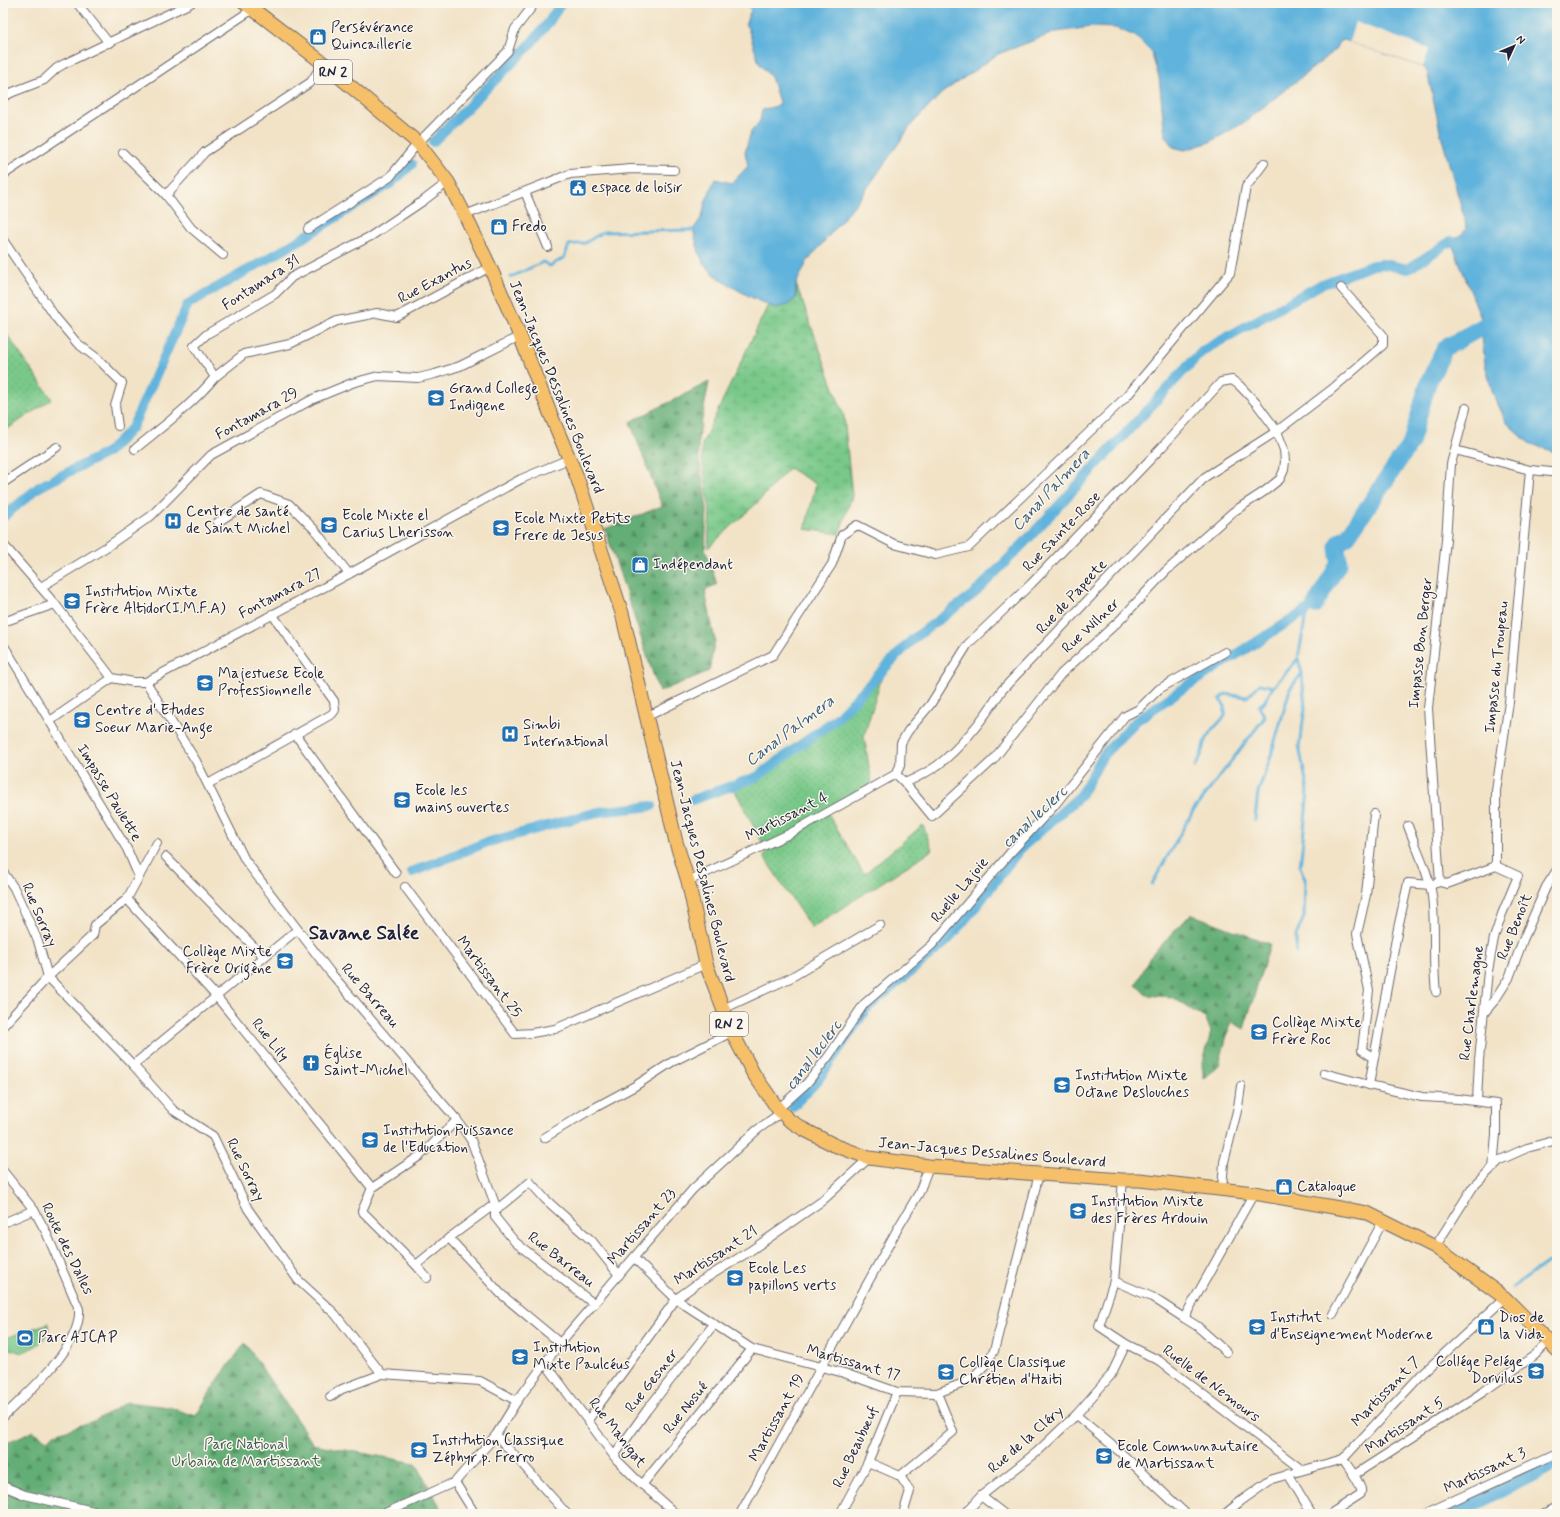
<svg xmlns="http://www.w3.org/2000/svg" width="1560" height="1517" font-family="Mynerve,sans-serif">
<defs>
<pattern id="grass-dots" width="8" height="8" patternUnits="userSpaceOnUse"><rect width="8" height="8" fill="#7ac98a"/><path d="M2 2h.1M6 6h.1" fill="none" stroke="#69ac78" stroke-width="1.8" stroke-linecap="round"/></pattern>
<pattern id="forest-firs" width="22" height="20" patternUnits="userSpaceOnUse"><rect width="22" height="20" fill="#63ad76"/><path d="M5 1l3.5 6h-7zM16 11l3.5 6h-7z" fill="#518c62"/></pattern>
<pattern id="wetland-marsh" width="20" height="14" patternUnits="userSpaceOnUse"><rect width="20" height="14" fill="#7ac98a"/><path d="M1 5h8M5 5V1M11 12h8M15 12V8" fill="none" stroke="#69ac78"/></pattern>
</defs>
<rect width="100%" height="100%" fill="#fbf7ec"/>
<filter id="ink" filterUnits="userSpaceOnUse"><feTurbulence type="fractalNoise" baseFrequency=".025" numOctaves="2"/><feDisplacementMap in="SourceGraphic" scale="8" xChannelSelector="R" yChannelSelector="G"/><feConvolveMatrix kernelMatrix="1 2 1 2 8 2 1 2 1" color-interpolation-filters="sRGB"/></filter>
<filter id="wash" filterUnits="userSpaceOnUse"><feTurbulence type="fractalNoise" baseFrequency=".012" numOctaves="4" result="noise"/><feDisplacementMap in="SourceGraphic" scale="16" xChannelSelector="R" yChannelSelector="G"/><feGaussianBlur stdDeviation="0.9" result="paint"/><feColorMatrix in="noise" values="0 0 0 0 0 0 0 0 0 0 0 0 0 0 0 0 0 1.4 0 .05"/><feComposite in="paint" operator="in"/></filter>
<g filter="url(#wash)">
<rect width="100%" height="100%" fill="#f2e3c7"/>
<!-- grass -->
<g fill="url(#grass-dots)" stroke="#4e7662">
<path d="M3 329 52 399 3 432Z"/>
<path d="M881 680 864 736 872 784 826 810 864 874 923 825 932 850 811 928 764 857 767 852 732 785 751 777Z"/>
</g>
<!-- forest -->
<g fill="url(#forest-firs)" stroke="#426858">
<path d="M709 382 698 441 699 458 707 509 705 549 717 584 705 591 715 640 709 671 659 692 605 529 662 506 630 422Z"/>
<path d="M1191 914 1270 944 1244 1029 1231 1021 1219 1065 1204 1079 1202 1066 1211 1032 1206 1019 1172 997 1146 995 1136 985 1150 957Z"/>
<path d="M245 1343 313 1444 416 1463 444 1514H3V1444L33 1431 47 1440 55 1434 96 1420 127 1402 169 1407 196 1416 215 1384Z"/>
</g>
<!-- wetland -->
<path fill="url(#wetland-marsh)" stroke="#4e7662" d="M796 284 844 416 852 496 839 534 805 529 816 484 789 468 758 502 708 548 710 510 702 460V444L768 305C778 309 787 305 796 298Z"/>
<!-- park -->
<path fill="#7ac98a" stroke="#4e7662" d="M49 1323C48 1341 36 1347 21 1353L5 1347 3 1348V1339Z"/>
<!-- water -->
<path fill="#61b3dc" stroke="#426a8c" d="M746 3H1557V453L1529 443 1507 423 1493 394 1485 364 1482 336 1484 326 1451 241 1462 234 1466 229 1465 220 1441 135 1427 71 1423 67 1344 40 1340 42 1332 53 1243 123 1210 142 1185 150 1173 147 1165 136 1159 77 1151 52 1137 37 1116 28 1091 27 1056 32 998 54 942 93 912 124 861 197 807 262 796 284V298L788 305 775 308C755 300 714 280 703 262 698 253 696 239 693 230L702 217 706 200 715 179 732 183 748 166 745 152 751 132 760 121 762 110 780 105 771 77 759 63 746 22 751 10Z"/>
<!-- pier -->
<path fill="#f2e3c7" d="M1355 22 1429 49 1423 67 1349 42Z"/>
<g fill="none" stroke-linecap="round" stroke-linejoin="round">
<!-- stream -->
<g stroke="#61b3dc" stroke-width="3">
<path d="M511 277 543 262 550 266 564 258 569 245 585 243 603 232 693 230"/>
<path d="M1195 767 1201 756 1204 743 1214 728 1225 716V706L1220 700 1225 694 1247 697 1260 684 1273 687"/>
<path d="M1255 820 1258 792 1269 762 1290 689 1302 673 1298 659 1305 620 1315 605"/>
<path d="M1152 884 1193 811 1265 717 1259 706 1265 701 1273 687 1298 659"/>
<path d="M1296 952V936L1304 917 1305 879 1300 867 1308 791 1299 746 1305 709 1302 673"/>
<path d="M1512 1288 1557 1256"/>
</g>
<!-- canal -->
<g stroke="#61b3dc" stroke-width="10">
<path d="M433 142 526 49 549 22 561 3"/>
<path d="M3 517 39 487 108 452 132 428 188 304 285 249 391 183 412 164"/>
<path d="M692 800 757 777 836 719 913 639 975 593 1025 542 1202 351 1320 285 1373 265 1383 264 1408 269 1451 241"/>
<path d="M412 872 485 843 598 812 652 806"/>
<path d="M792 1107 818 1080 866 1009 947 941 981 900 1020 849 1080 796 1104 754 1136 721 1179 691 1315 605"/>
</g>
<!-- river -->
<g stroke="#61b3dc" stroke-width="17">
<path d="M1315 605 1339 563 1337 547 1340 541 1348 536 1411 443 1428 383 1445 348 1484 326"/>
<path d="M1451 1514 1557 1461"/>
</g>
</g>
</g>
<g filter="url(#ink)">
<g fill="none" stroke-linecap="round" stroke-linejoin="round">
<!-- minor casing -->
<g stroke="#6b666c" stroke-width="10">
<g id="minor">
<path d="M77 3 109 43"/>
<path d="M3 97 13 92 44 80 57 68 64 64 191 3"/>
<path d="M123 153 166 195 191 228 223 255"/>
<path d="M3 175 253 9"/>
<path d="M525 192 548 247"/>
<path d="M166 195 205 152 311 82 323 63"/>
<path d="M465 215 570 174 631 169 674 170"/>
<path d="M308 229 390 177 418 143 508 51 515 29 535 3"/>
<path d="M3 240 56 318 77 343 98 359 122 383 115 406 118 426"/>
<path d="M215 377 244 354 290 344 337 321 377 313 397 317 490 267"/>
<path d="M135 449C163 426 192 405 215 377L194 346 207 334 275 294 292 277 371 236 423 201 448 182"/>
<path d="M1455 450 1530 470 1551 472 1557 474"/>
<path d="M3 483 57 447"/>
<path d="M218 522 261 494 289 504 314 529 349 574"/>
<path d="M3 544 55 604 112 678 133 682H146L349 574 521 479 569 459"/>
<path d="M41 587 108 546 151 516 211 455 313 399 352 383 378 376 418 378 435 374 460 366 520 336"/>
<path d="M3 622 55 604"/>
<path d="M3 644 127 849 139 877"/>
<path d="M146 682 196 761 245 860 330 972 457 1120 471 1140 495 1204V1217L515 1242 594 1304"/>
<path d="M646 717 773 655 832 564 842 535 857 525 894 544 935 555 969 547 1127 396 1230 273 1246 187 1264 163"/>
<path d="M50 721 112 678"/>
<path d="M295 734 396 873"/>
<path d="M896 774 900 766 901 743 908 731 930 705 968 644 1031 584 1162 447 1221 382 1232 380 1239 385 1257 404 1277 431 1284 450 1285 461 1284 470 1280 479 1265 491 1233 512 1166 571 1120 620 1061 674 993 760 932 816 905 783"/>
<path d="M896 774 905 783C916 778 928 772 938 765 964 745 984 718 1002 690L1205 477 1277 431 1331 390 1383 345V335L1341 288"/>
<path d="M208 784 332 714 335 710 334 701 272 614"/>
<path d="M1408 826C1416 848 1429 873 1432 896 1436 928 1432 960 1436 992"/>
<path d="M157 843 127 899 216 996 372 1188 421 1155 457 1120"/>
<path d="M166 857 264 957"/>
<path d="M1496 866V791L1509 702 1530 470"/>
<path d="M3 872 14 888 38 941 48 977 133 1065 173 1110 213 1136 248 1209 298 1280 335 1314 382 1374 480 1381 517 1401"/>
<path d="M688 881 789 834 896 774"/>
<path d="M1440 882 1428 708 1446 540 1451 464 1466 408"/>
<path d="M405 887 515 1034 532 1033 555 1029 706 964"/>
<path d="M723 1009 790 978 880 925"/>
<path d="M1484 1013 1495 1000 1509 978 1523 940 1546 887 1557 870"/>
<path d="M3 1026 48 977 93 935 95 925 127 899"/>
<path d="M1374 1058 1362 1050 1369 990 1357 934 1366 895 1374 814"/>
<path d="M133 1065 297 930"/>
<path d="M1324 1073 1369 1085 1422 1097 1459 1099 1496 1104V1134L1493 1168"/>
<path d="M1369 1085 1398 928 1408 883 1430 885 1440 882 1447 884 1496 866 1518 876 1502 914 1494 938 1488 971 1479 1060 1477 1101"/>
<path d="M778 1109 807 1083 828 1057 864 1004 932 945 1010 853 1054 806 1125 716 1139 709 1159 689 1225 652"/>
<path d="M544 1138 585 1113 635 1086 672 1062 732 1032"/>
<path d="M3 1171 34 1210 46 1232 79 1309C82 1347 28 1392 3 1417"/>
<path d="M1123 1180 1114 1281 1099 1326 1126 1344 1158 1360 1302 1470"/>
<path d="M372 1188 362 1211 416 1265 427 1278"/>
<path d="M1222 1190 1224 1162 1238 1107 1241 1086"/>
<path d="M496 1210 530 1182 545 1199 592 1241 619 1275"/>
<path d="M3 1223 34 1210"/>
<path d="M449 1238 501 1294 560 1343"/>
<path d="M1435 1247 1473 1187 1500 1160 1527 1148 1557 1140"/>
<path d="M634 1258 676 1299 752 1349 844 1373 897 1392 937 1393 961 1384 973 1377 984 1366 994 1351 1039 1174"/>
<path d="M416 1265 449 1238 495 1204"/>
<path d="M1114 1281 1152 1297 1184 1318 1197 1326 1226 1352"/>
<path d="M1333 1314 1383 1221"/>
<path d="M1184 1318 1254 1193"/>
<path d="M545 1363 617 1460 636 1479 676 1514"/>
<path d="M330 1397 342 1389 382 1374"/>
<path d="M1076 1415 1120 1452 1186 1514"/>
<path d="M588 1420 676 1299 698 1283 750 1251 822 1201 869 1158"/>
<path d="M496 1435 567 1514"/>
<path d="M614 1456 647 1410 714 1324"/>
<path d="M1343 1459 1421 1375 1505 1298"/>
<path d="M868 1462 900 1476 953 1432 937 1393"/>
<path d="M1288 1474 1312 1514"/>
<path d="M1354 1475 1483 1392 1535 1355 1548 1342"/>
<path d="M900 1476 910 1491 903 1514"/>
<path d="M455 1482 475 1514"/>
<path d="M642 1485 752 1349"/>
<path d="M3 1486 25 1495 93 1511 101 1514"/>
<path d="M981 1496 1004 1514"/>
<path d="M1333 1512 1361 1494C1363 1485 1348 1467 1343 1459"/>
<path d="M383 1514 455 1482 496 1435 517 1401 560 1343 693 1189 757 1130 782 1112"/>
<path d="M740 1514 898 1228 919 1193 929 1166"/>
<path d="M840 1514 868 1462 897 1392"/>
<path d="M965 1514 981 1496 1037 1452 1076 1415 1111 1375 1126 1344"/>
<path d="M1225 1514 1241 1501 1272 1479 1343 1459"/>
<path d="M1424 1514 1557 1453"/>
<path d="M1542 1514 1557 1506"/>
</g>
</g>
<!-- primary casing -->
<g stroke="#6b666c" stroke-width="15">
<path id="primary" d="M245 3 323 63 418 143 448 182 465 215 490 267 520 336 550 413 577 477 622 613 676 842 688 881 706 964 732 1032 753 1073 778 1109 789 1120 803 1129 834 1145 869 1158 929 1166 1123 1180H1140L1254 1193 1367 1213 1435 1247 1505 1298 1557 1350"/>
</g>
<!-- minor -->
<use href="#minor" stroke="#fff" stroke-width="8"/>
<!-- primary -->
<use href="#primary" stroke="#f6c06b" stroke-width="13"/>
</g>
</g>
<!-- icons -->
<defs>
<g id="shop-square" transform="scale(0.9)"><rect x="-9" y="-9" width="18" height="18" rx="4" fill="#1f6fb2" stroke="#fbf7ec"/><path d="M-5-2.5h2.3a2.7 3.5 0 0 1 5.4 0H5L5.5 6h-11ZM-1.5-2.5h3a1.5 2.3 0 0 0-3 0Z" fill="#fff"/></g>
<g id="civic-square" transform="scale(0.9)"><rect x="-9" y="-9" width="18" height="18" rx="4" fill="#1f6fb2" stroke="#fbf7ec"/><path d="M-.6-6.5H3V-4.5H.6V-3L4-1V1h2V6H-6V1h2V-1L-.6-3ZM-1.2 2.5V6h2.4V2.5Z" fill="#fff"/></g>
<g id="school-square" transform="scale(0.9)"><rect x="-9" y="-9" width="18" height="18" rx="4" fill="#1f6fb2" stroke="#fbf7ec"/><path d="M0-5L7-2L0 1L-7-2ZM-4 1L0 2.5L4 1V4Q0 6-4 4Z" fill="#fff"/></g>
<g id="hospital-square" transform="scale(0.9)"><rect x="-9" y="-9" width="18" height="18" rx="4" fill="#1f6fb2" stroke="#fbf7ec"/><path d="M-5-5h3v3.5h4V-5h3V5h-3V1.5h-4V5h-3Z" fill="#fff"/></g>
<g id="university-square" transform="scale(0.9)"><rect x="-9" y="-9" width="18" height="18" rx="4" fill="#1f6fb2" stroke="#fbf7ec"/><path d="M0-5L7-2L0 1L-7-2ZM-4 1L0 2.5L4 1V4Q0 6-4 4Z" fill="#fff"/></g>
<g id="church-square" transform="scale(0.9)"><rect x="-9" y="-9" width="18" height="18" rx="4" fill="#1f6fb2" stroke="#fbf7ec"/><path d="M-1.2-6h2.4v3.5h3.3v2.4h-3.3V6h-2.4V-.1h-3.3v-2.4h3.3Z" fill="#fff"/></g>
<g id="stadium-square" transform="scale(0.9)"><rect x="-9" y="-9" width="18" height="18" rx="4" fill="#1f6fb2" stroke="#fbf7ec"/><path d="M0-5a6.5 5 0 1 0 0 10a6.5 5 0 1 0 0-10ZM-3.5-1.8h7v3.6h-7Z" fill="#fff"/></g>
</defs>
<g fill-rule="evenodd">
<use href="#shop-square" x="318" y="37"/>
<use href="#civic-square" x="578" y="188"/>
<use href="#shop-square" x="499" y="227"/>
<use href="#school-square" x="436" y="398"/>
<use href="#hospital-square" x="173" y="521"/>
<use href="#school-square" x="329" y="525"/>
<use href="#school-square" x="501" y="528"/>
<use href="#shop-square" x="640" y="565"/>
<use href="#school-square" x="72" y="601"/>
<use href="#university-square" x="205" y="683"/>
<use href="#school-square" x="82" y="720"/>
<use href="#hospital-square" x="510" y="734"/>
<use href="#school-square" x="402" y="800"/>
<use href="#school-square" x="285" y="961"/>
<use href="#school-square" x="1259" y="1032"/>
<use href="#church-square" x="311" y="1063"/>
<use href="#school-square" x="1062" y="1085"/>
<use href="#school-square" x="370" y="1140"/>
<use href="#shop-square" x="1284" y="1187"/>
<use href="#school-square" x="1078" y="1211"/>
<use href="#school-square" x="735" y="1278"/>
<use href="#school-square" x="1257" y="1327"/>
<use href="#shop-square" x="1486" y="1327"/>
<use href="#stadium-square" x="25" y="1338"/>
<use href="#school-square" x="520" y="1357"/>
<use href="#school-square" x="1536" y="1371"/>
<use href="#school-square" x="946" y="1372"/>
<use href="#school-square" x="419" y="1450"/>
<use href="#school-square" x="1104" y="1456"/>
</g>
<g text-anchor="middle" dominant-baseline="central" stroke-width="3" stroke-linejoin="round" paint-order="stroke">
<!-- shield labels -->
<g fill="#fbf7ec" stroke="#636270" stroke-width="1">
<rect x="314" y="60" width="38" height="24" rx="3"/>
<rect x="710" y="1012" width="38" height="24" rx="3"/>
</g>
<g font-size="14" font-weight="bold" fill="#22223b">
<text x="333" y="72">RN 2</text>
<text x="729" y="1024">RN 2</text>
</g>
<!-- poi labels -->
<g font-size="15" fill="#22223b" stroke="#fbf7ec" text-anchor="start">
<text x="331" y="28">Persévérance<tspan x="331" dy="17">Quincaillerie</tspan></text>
<text x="591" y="188">espace de loisir</text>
<text x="512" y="227">Fredo</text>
<text x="449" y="389">Grand College<tspan x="449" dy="17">Indigene</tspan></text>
<text x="186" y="512">Centre de santé<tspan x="186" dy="17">de Saint Michel</tspan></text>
<text x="342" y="516">Ecole Mixte el<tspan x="342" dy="17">Carius Lherisson</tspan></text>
<text x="514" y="519">Ecole Mixte Petits<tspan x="514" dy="17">Frere de Jesus</tspan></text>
<text x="653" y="565">Indépendant</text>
<text x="85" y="592">Institution Mixte<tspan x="85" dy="17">Frère Altidor(I.M.F.A)</tspan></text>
<text x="218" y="674">Majestuese Ecole<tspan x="218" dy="17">Professionnelle</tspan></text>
<text x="95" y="711">Centre d' Etudes<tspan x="95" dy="17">Soeur Marie-Ange</tspan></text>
<text x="523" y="725">Simbi<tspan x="523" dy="17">International</tspan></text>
<text x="415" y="791">Ecole les<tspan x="415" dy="17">mains ouvertes</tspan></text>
<text x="272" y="952" text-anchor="end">Collège Mixte<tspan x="272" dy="17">Frère Origène</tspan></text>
<text x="1272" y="1023">Collège Mixte<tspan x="1272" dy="17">Frère Roc</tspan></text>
<text x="324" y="1054">Église<tspan x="324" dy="17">Saint-Michel</tspan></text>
<text x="1075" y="1076">Institution Mixte<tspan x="1075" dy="17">Octane Deslouches</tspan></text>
<text x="383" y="1131">Institution Puissance<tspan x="383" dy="17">de l'Education</tspan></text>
<text x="1297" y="1187">Catalogue</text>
<text x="1091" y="1202">Institution Mixte<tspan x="1091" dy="17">des Frères Ardouin</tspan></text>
<text x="748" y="1269">Ecole Les<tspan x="748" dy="17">papillons verts</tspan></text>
<text x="1270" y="1318">Institut<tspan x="1270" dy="17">d'Enseignement Moderne</tspan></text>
<text x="1499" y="1318">Dios de<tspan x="1499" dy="17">la Vida</tspan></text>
<text x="38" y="1338">Parc AJCAP</text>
<text x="533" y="1348">Institution<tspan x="533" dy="17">Mixte Paulcéus</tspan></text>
<text x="1523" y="1362" text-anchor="end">Collége Pelége<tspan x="1523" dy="17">Dorvilus</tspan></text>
<text x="959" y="1363">Collège Classique<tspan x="959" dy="17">Chrétien d'Haiti</tspan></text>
<text x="432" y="1441">Institution Classique<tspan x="432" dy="17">Zéphyr p. Frerro</tspan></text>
<text x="1117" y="1447">Ecole Communautaire<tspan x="1117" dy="17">de Martissant</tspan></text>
</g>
<!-- street labels -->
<g font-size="15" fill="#22223b" stroke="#fbf7ec">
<text transform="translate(435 281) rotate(-28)">Rue Exantus</text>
<text transform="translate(261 283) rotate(-33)">Fontamara 31</text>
<text transform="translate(556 387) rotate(68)">Jean-Jacques Dessalines Boulevard</text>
<text transform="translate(257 414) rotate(-29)">Fontamara 29</text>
<text transform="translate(1062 532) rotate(-46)">Rue Sainte-Rose</text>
<text transform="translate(280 594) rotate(-28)">Fontamara 27</text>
<text transform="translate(1072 597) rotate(-47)">Rue de Papeete</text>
<text transform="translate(1091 626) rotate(-43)">Rue Wilner</text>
<text transform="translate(1421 643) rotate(-84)">Impasse Bon Berger</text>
<text transform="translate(1497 667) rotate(-84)">Impasse du Troupeau</text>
<text transform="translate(109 793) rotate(59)">Impasse Paulette</text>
<text transform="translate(787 817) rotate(-27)">Martissant 4</text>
<text transform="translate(702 871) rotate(76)">Jean-Jacques Dessalines Boulevard</text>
<text transform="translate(960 890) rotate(-50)">Ruelle Lajoie</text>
<text transform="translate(39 915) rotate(67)">Rue Sorray</text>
<text transform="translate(1515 927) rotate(-68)">Rue Benoît</text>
<text transform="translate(489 977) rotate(53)">Martissant 25</text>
<text transform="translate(370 996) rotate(49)">Rue Barreau</text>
<text transform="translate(1472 1003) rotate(-83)">Rue Charlemagne</text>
<text transform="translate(270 1040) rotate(51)">Rue Lily</text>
<text transform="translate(992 1153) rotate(5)">Jean-Jacques Dessalines Boulevard</text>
<text transform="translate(245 1170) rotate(64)">Rue Sorray</text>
<text transform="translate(642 1227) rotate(-49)">Martissant 23</text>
<text transform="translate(67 1249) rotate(64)">Route des Dalles</text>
<text transform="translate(716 1256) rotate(-33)">Martissant 21</text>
<text transform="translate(561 1260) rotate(38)">Rue Barreau</text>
<text transform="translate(853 1363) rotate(16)">Martissant 17</text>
<text transform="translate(652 1381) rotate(-52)">Rue Gesner</text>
<text transform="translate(1211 1384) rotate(37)">Ruelle de Nemours</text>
<text transform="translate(1386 1392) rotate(-46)">Martissant 7</text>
<text transform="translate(686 1408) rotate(-51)">Rue Nosué</text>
<text transform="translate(777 1418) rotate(-61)">Martissant 19</text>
<text transform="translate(1405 1426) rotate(-33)">Martissant 5</text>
<text transform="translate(617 1433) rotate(52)">Rue Manigat</text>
<text transform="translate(1026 1440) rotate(-41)">Rue de la Cléry</text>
<text transform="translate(856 1447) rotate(-65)">Rue Beaubœuf</text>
<text transform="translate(1485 1471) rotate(-25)">Martissant 3</text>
</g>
<!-- park labels -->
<g font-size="15" fill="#415c57" stroke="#fbf7ec">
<text x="246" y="1445">Parc National<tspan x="246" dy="17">Urbain de Martissant</tspan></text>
</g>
<!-- water labels -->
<g font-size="16" font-style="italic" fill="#3b5c7b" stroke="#fbf7ec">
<text transform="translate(1051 490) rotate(-47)">Canal Palmera</text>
<text transform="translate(790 731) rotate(-37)">Canal Palmera</text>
<text transform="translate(1035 817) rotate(-43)">canal leclerc</text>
<text transform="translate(814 1055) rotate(-53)">canal leclerc</text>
</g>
<!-- district labels -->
<g font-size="19" font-weight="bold" fill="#22223b" stroke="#fbf7ec">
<text x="364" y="933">Savane Salée</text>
</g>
</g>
<!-- margin -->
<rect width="1560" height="1517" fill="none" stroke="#fbf7ec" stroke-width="16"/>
<!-- north arrow -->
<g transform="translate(1514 46) rotate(46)" stroke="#fbf7ec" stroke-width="3" paint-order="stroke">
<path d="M0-3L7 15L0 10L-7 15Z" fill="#22223b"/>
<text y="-6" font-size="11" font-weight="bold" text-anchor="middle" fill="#22223b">N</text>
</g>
</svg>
